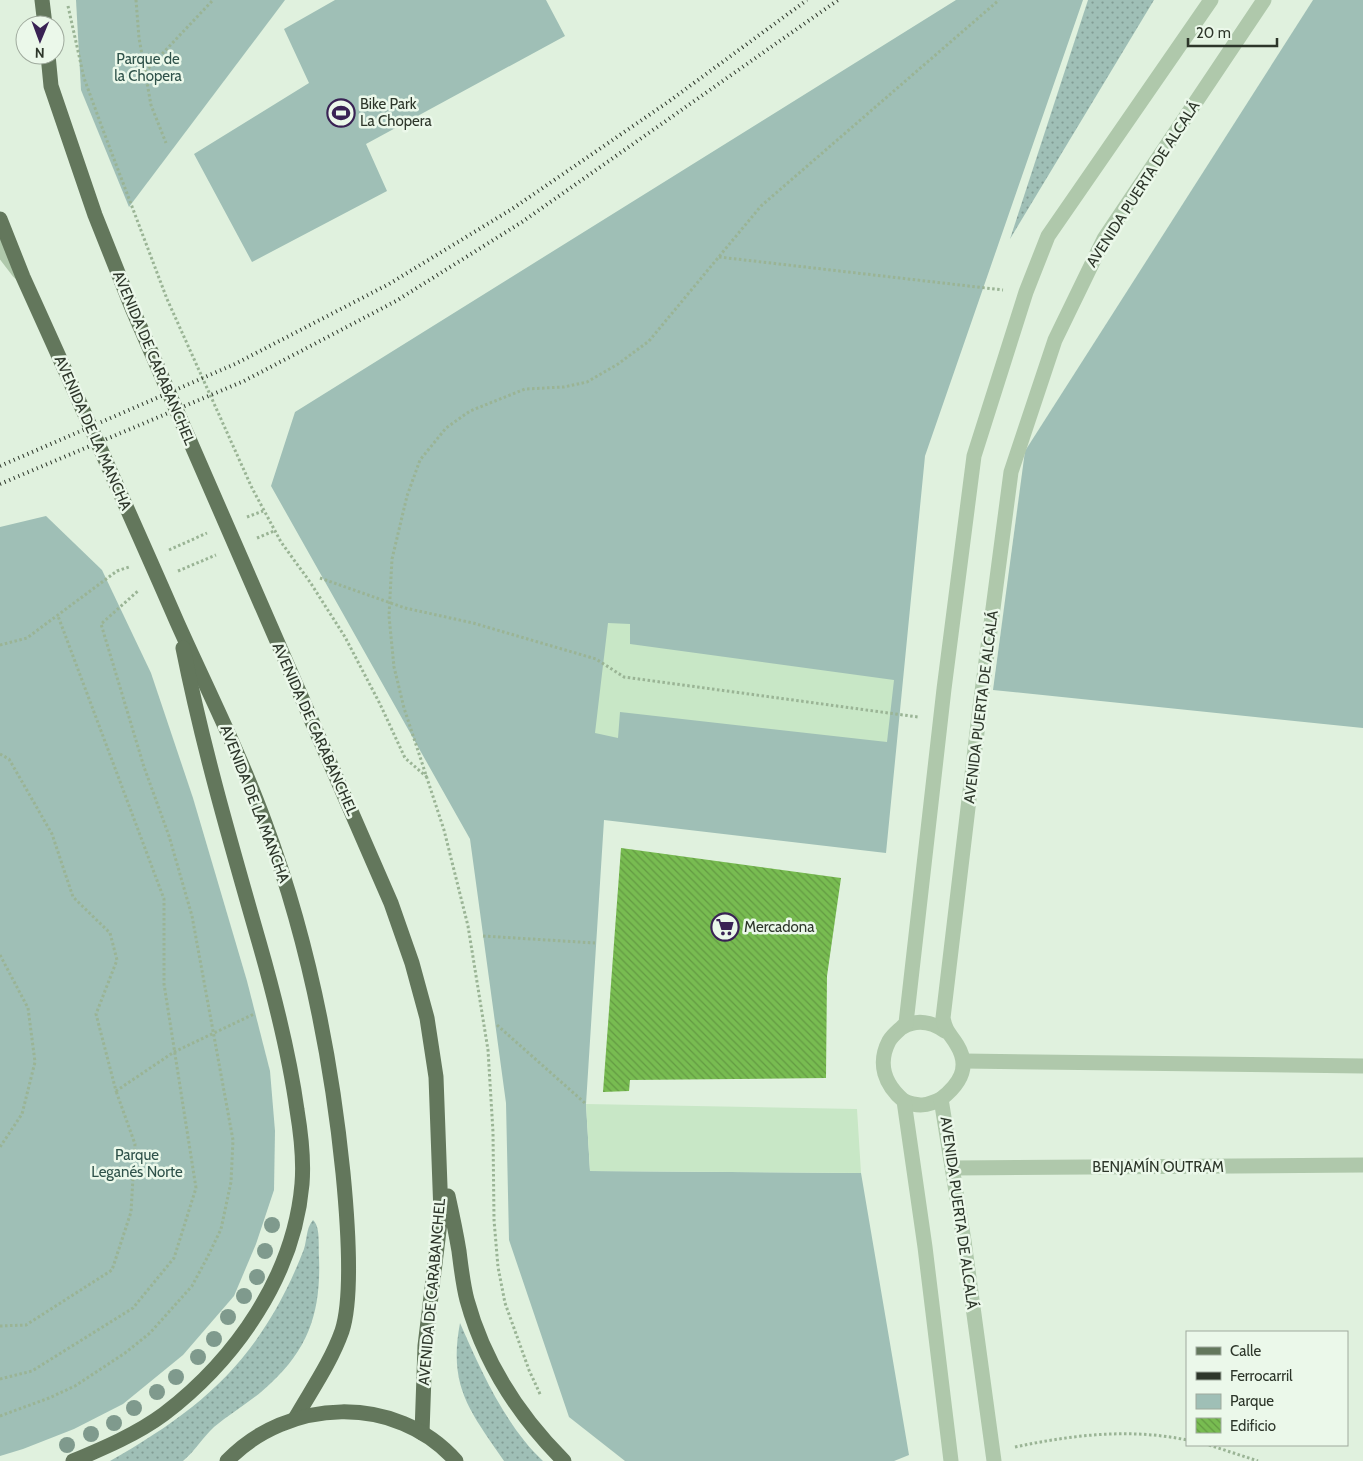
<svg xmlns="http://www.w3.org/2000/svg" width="1363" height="1461" font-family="Cabin,sans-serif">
<defs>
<pattern id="grass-dots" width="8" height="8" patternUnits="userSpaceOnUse" patternTransform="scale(1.25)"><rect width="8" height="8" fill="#9fbfb6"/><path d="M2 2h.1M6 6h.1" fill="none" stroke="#829c94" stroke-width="1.8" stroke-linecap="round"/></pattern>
<pattern id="building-back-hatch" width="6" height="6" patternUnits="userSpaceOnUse" patternTransform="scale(1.25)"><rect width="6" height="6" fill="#78bc51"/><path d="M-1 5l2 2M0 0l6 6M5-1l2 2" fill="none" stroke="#639a43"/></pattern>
</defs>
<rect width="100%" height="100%" fill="#e0f1de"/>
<!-- grass -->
<g fill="url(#grass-dots)">
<path d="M1088 0H1154L1010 239Z"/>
<path d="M313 1220C321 1227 318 1247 319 1257 321 1309 310 1347 271 1383 254 1400 232 1412 214 1427 203 1437 195 1451 183 1461H110C190 1415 245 1373 287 1288 293 1276 299 1262 304 1249 307 1240 306 1228 313 1220Z"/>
<path d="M460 1323C480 1369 506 1427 543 1461H504C470 1411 448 1387 460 1323Z"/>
</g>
<!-- park -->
<g fill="#9fbfb6">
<path d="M76 0H285L129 207 81 90Z"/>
<path d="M335 0H546L565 36 366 144 387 191 252 262 194 154 309 83 284 29Z"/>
<path d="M956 0H1083L925 456 886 853 604 820 586 1104 590 1171 861 1173 909 1455 894 1461H625L569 1417 509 1240 506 1103 470 839 271 486 295 412Z"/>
<path d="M1313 0H1363V728L993 690 1025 451Z"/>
<path d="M46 516 102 570 151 673 193 798 247 981 270 1071 275 1131 274 1190 256 1244 234 1296 183 1355 123 1404 74 1429 23 1449 0 1456V527Z"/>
</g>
<!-- plaza -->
<g fill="#c8e7c6">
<path d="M608 623 630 624V644L894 680 887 742 620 712 618 738 595 733Z"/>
<path d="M586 1104 857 1109 861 1173 590 1171Z"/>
</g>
<!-- building -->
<path fill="url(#building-back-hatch)" d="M621 848 841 878 827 976 826 1078 630 1080 629 1091 603 1092Z"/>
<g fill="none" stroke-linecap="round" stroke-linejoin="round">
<!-- path -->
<g stroke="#9ab495" stroke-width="3" stroke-dasharray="2.5 2.5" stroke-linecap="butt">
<path d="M136 0 139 38 151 105 166 143"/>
<path d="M68 6 84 78 103 130 167 299 252 488 281 542 310 582 345 637 380 704 405 758 428 778"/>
<path d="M145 72 213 0"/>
<path d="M719 257 1003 290"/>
<path d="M247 517 263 511"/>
<path d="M257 538 274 531"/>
<path d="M169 550 207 533"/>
<path d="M178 571 216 555"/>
<path d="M320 578 405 608 473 623 596 659 624 677 918 717"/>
<path d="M0 645 27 638 117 571 129 567"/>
<path d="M0 754 9 759 52 834 73 897 110 933 117 960 96 1014 116 1091 174 1052 254 1014"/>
<path d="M483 936 595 943"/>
<path d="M0 955 28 1008 35 1062 22 1114 0 1147"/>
<path d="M497 1025 586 1104"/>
<path d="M0 1326 26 1325 112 1270 131 1212 135 1144 116 1091"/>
<path d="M0 1379 32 1371 133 1308 174 1258 196 1188 164 984V899L58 616"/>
<path d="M540 1394 529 1370 505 1303 498 1267 494 1220 493 1132 488 1050 468 926 444 830 404 708 394 667 389 616 392 559 407 496 420 460 446 428 470 411 525 389 564 387 587 382 618 364 649 341 761 206 999 0"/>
<path d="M0 1416 49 1398 75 1386 125 1353 150 1333 192 1286 207 1258 221 1229 231 1182 233 1140 192 916 169 836 144 767 101 624 139 590"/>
<path d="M1209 1445 1258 1461"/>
<path d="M1015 1447C1072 1435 1129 1428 1187 1440"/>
</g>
<!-- minor -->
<g stroke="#afc8ab" stroke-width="15">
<path d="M0 247 19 272"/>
<path d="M903 1027C917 1019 932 1022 945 1031"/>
<path d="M964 1061 1363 1066"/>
<path d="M904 1101C918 1107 927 1106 941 1099"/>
<path d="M953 1168 1363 1165"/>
<path d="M951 1461 925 1247 904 1101C885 1085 877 1064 889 1041 893 1034 901 1029 906 1023L944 689 974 456 1026 292 1048 236 1211 0"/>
<path d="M994 1461 964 1241 941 1099C959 1085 971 1068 957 1045 950 1033 946 1033 943 1018L980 707 1011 472 1055 340 1104 239 1264 0"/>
</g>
<!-- major -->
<g stroke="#63775c" stroke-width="15">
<path d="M42 0 45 25"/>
<path d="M48 55 51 86 95 215 132 308 391 903 412 963 427 1018 436 1077 441 1214 425 1346 422 1433"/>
<path d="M0 219 23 277C75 392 127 507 177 622 207 689 240 754 265 823 307 936 331 1054 343 1173 347 1214 354 1294 342 1331 331 1362 312 1389 296 1417"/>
<path d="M448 1196C452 1214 456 1233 459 1251 461 1267 463 1285 467 1300 484 1362 519 1416 564 1461"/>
<path d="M73 1461C104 1448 137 1434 164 1414 236 1359 294 1276 302 1184 304 1160 301 1134 297 1110 289 1052 275 998 259 942 231 844 203 748 183 648"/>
<path d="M227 1461C287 1398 396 1393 456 1461"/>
</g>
<!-- rail -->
<g stroke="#2d362a" stroke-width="4" stroke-dasharray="1 4" stroke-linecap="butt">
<path d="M0 466 235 364 389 284 512 209 668 102 807 0"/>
<path d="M0 484 244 381 396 301 522 222 838 0"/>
</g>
</g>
<!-- trees -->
<g fill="#7f9a8d">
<circle cx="272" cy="1225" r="8"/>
<circle cx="265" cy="1251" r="8"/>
<circle cx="257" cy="1277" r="8"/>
<circle cx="244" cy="1296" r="8"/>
<circle cx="228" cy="1317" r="8"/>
<circle cx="214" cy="1339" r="8"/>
<circle cx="198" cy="1357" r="8"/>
<circle cx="176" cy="1377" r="8"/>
<circle cx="157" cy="1392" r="8"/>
<circle cx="134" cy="1408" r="8"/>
<circle cx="114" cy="1423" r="8"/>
<circle cx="91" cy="1434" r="8"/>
<circle cx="67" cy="1445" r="8"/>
</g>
<!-- icons -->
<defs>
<g id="stadium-ring" transform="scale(1.4375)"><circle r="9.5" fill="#ebf8ea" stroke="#392254" stroke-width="1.5"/><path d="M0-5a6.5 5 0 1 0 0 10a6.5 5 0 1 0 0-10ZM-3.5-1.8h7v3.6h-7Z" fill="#392254"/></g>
<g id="supermarket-ring" transform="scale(1.4375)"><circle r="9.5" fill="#ebf8ea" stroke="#392254" stroke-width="1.5"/><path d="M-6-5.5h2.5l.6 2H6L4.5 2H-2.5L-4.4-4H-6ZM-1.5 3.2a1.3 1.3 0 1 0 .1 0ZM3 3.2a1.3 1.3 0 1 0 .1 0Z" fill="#392254"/></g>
</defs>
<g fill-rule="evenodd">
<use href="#stadium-ring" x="341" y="113"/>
<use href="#supermarket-ring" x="725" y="927"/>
</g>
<g text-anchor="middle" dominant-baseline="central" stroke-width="5" stroke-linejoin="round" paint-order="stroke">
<!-- park labels -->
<g font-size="15" fill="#2f524a" stroke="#ebf8ea">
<text x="148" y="59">Parque de<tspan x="148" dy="17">la Chopera</tspan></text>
<text x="137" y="1155">Parque<tspan x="137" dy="17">Leganés Norte</tspan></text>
</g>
<!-- poi labels -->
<g font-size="15" fill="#2d362a" stroke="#ebf8ea" text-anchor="start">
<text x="360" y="104">Bike Park<tspan x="360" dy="17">La Chopera</tspan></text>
<text x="744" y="927">Mercadona</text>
</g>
<!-- street labels -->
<g font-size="15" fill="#2d362a" stroke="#ebf8ea">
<text transform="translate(1143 184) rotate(-57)">AVENIDA PUERTA DE ALCALÁ</text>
<text transform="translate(154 358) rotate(67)">AVENIDA DE CARABANCHEL</text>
<text transform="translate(93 433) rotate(66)">AVENIDA DE LA MANCHA</text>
<text transform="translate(981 707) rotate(-83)">AVENIDA PUERTA DE ALCALÁ</text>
<text transform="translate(315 729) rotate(66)">AVENIDA DE CARABANCHEL</text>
<text transform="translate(255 804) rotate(69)">AVENIDA DE LA MANCHA</text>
<text x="1158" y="1167">BENJAMÍN OUTRAM</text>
<text transform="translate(959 1213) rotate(82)">AVENIDA PUERTA DE ALCALÁ</text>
<text transform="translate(432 1292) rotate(-85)">AVENIDA DE CARABANCHEL</text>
</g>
</g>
<!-- legend -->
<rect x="1186" y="1331" width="162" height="115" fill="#ebf8ea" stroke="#9faa9d"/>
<rect x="1196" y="1347" width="25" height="8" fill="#63775c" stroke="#9faa9d"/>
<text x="1230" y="1356" font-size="15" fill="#2d362a">Calle</text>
<rect x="1196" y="1372" width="25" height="8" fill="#2d362a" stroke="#9faa9d"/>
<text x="1230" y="1381" font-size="15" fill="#2d362a">Ferrocarril</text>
<rect x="1196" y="1394" width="25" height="15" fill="#9fbfb6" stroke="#9faa9d"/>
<text x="1230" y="1406" font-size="15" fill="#2d362a">Parque</text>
<rect x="1196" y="1418" width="25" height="15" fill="url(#building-back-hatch)" stroke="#9faa9d"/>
<text x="1230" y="1431" font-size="15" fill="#2d362a">Edificio</text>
<!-- north arrow -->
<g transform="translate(40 40) rotate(181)"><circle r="24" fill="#ebf8ea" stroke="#9faa9d"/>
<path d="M0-4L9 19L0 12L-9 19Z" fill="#392254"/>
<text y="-8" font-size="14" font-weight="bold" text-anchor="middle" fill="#2d362a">N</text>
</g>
<!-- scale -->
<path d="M1188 38v8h89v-8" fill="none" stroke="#2d362a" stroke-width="2.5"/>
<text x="1196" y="38" font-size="15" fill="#2d362a" stroke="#ebf8ea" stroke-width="4" paint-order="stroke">20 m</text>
</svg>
